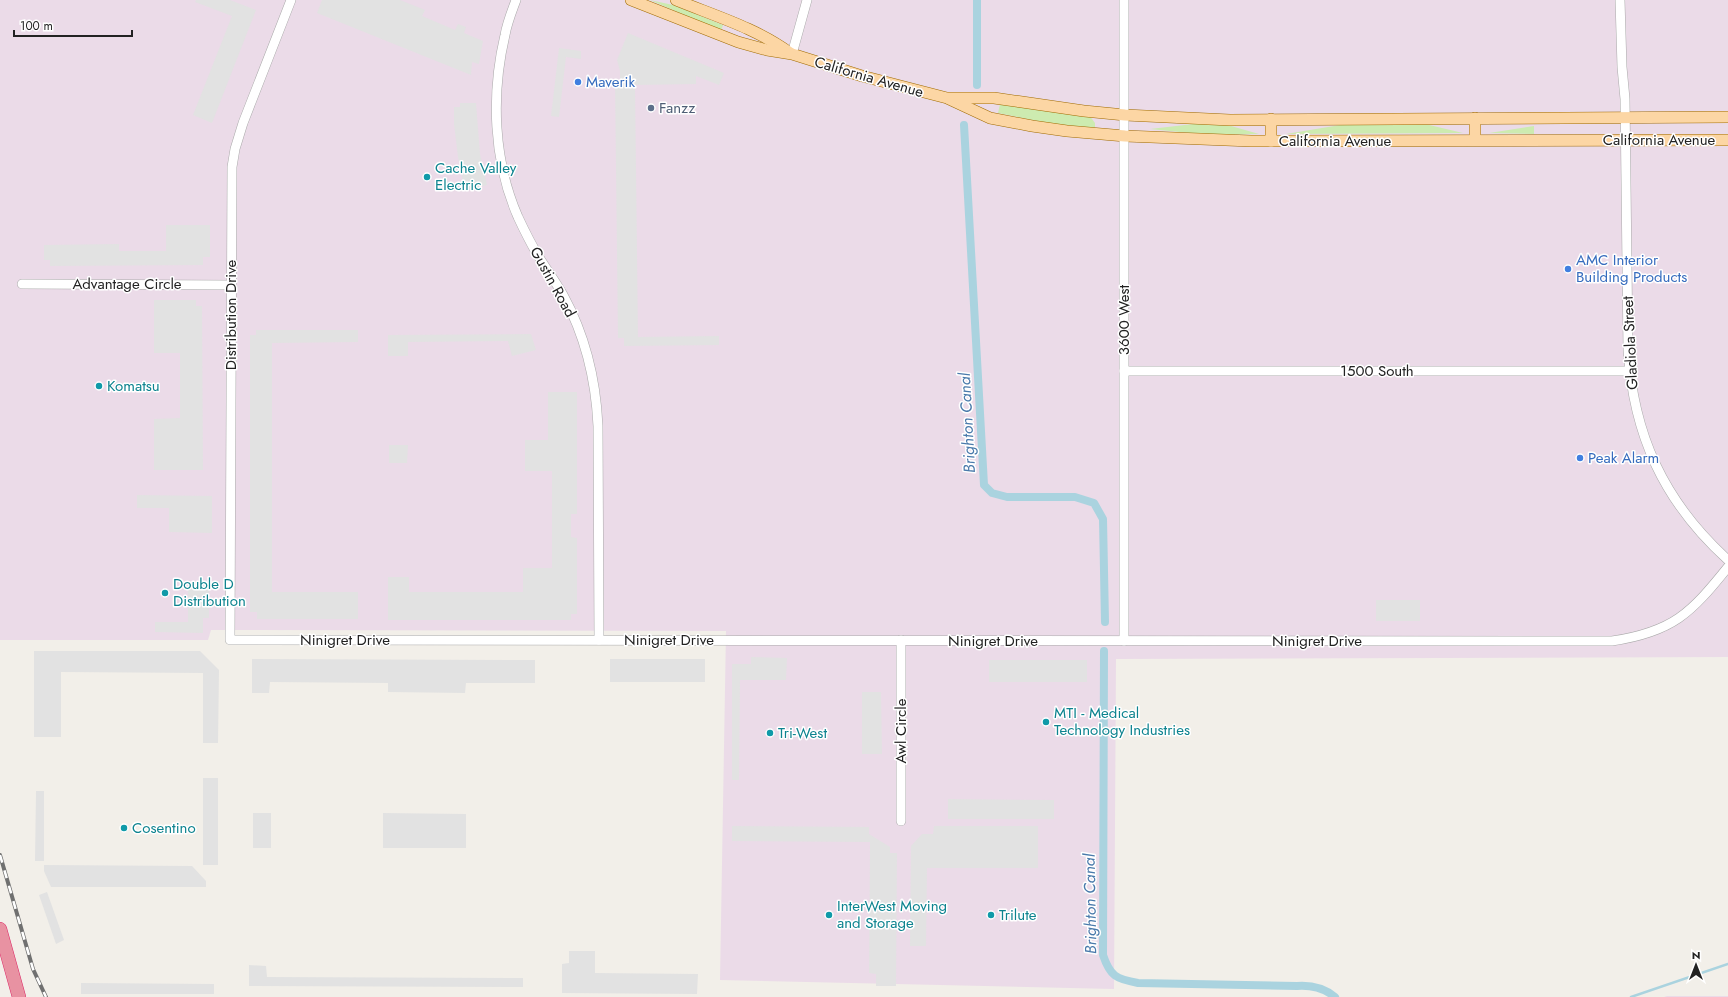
<svg xmlns="http://www.w3.org/2000/svg" width="1728" height="997" font-family="Jost,sans-serif">
<rect width="100%" height="100%" fill="#f2efe9"/>
<!-- industrial -->
<g fill="#ebdbe8">
<path d="M0 0H1728V657L1116 659 1114 989 720 980 726 631 211 630 208 640H0Z"/>
<path d="M1667 996H1728V997H1664Z"/>
</g>
<!-- grass -->
<g fill="#cdebb0">
<path d="M650 0 673 5 723 25 721 31Z"/>
<path d="M1000 104 1089 115 1095 123V128L1052 124 998 113Z"/>
<path d="M1202 123 1224 124 1259 134 1209 135 1150 129Z"/>
<path d="M1352 123 1425 124 1463 133 1286 134Z"/>
<path d="M1534 126V134L1489 133Z"/>
</g>
<!-- parking -->
<g fill="#e2e2e2">
<path d="M196 0H230L256 10 212 123 193 115 232 16 195 2Z"/>
<path d="M322 0H400L425 10 422 16 455 30 458 24 466 27 464 33 483 41 479 64 472 62 471 75 317 13Z"/>
<path d="M628 33 724 73 719 85 696 76V84L635 85 638 337 719 336V345L624 346V338H618L615 82H620V71L617 60Z"/>
<path d="M559 48 581 51V59L566 57 559 117 551 116Z"/>
<path d="M460 103H476L480 154 487 185 465 191 458 157 454 124V107H460Z"/>
<path d="M166 225H210V257H203V265L50 266V260H44V245L119 244V251H166Z"/>
<path d="M154 300H196V306H202L203 470H154V419L180 418V353H154Z"/>
<path d="M256 330H358V342L272 343V592H358V619H257V612H250V335H256Z"/>
<path d="M531 334 536 350 512 356 508 341 408 342V356H388V335Z"/>
<path d="M548 392H577V514H571V537L577 538V614H571V620H388V577H409V592H523V568H552V471H525V440H548Z"/>
<path d="M389 445H408L407 463H389Z"/>
<path d="M137 495 212 496V533L169 532V508H137Z"/>
<path d="M188 584H209V618H203V633L155 632V622H188Z"/>
<rect x="1376" y="600" width="44" height="21"/>
<path d="M34 651H200L219 670 218 743H203V673L61 672V737H34Z"/>
<path d="M751 657 787 658 786 680H740L739 780H732V664H751Z"/>
<path d="M252 659 535 660V683H466L465 693 388 692V683L270 682 269 693H252Z"/>
<rect x="610" y="659" width="95" height="23"/>
<rect x="989" y="660" width="98" height="22"/>
<path d="M862 692H881L882 754H862Z"/>
<rect x="203" y="778" width="15" height="87"/>
<path d="M36 791H44V861H35Z"/>
<path d="M948 799 1054 800V819H948Z"/>
<rect x="253" y="813" width="18" height="35"/>
<path d="M383 813 466 814V848H383Z"/>
<path d="M732 826 869 827V834L890 847V853H897L896 986H876V974L869 973 870 842 732 841Z"/>
<path d="M934 826H1038V868H927L926 946H910L911 846 922 834H933Z"/>
<path d="M44 865 192 866 206 881V887H51L44 871Z"/>
<path d="M47 892 64 940 56 944 39 895Z"/>
<path d="M569 951H595V973L698 974 697 994 562 993V964L569 963Z"/>
<path d="M249 965 266 966 267 977 523 978V987L249 986Z"/>
<path d="M81 983 214 984V994H81Z"/>
</g>
<g fill="none" stroke-linecap="round" stroke-linejoin="round">
<!-- stream -->
<path stroke="#aad3df" stroke-width="2.5" d="M1631 997 1728 964"/>
<!-- canal -->
<g stroke="#aad3df" stroke-width="8">
<path d="M977 85V0"/>
<path d="M964 125 984 485 992 493 1007 497H1075L1094 503 1103 519 1105 622"/>
<path d="M1104 651 1103 955C1110 976 1116 979 1138 983L1297 986C1311 985 1324 988 1335 997"/>
</g>
<!-- minor casing -->
<g stroke="#a9a9a9" stroke-width="10">
<g id="minor">
<path d="M291 0 243 123 235 149 232 167 230 640 1612 641C1673 632 1691 613 1728 567"/>
<path d="M516 0C512 11 507 23 505 35 491 94 493 160 518 217 525 232 533 248 542 262 549 273 557 284 563 295 585 335 596 382 598 426L599 640"/>
<path d="M1620 0 1622 67 1625 99 1628 349C1633 435 1664 502 1728 560"/>
<path d="M792 54 807 0"/>
<path d="M22 284 231 285"/>
<path d="M1124 371H1629"/>
<path d="M901 640V821"/>
<path d="M1124 641V0"/>
</g>
</g>
<!-- major casing -->
<g stroke="#a06b00" stroke-width="12">
<g id="major">
<path d="M631 0 738 42 767 50 792 54 862 76 947 98 990 118 1032 126 1067 131 1125 136 1251 141 1728 140"/>
<path d="M676 0C715 16 756 28 790 53"/>
<path d="M949 98H994L1084 111 1125 115 1230 120 1728 117"/>
<path d="M1475 118V140"/>
<path d="M1271 141V119"/>
</g>
</g>
<!-- highway casing -->
<g stroke="#dc2a67" stroke-width="14">
<path id="highway" d="M0 929 19 997"/>
</g>
<!-- minor -->
<use href="#minor" stroke="#fff" stroke-width="9"/>
<!-- major -->
<use href="#major" stroke="#fcd6a4" stroke-width="11"/>
<!-- highway -->
<use href="#highway" stroke="#e892a2" stroke-width="13"/>
<!-- rail casing -->
<g stroke="#707070" stroke-width="4">
<path id="rail" d="M0 855 33 969 46 997"/>
</g>
<!-- rail -->
<use href="#rail" stroke="#fff" stroke-width="2.5" stroke-dasharray="8" stroke-linecap="butt"/>
</g>
<!-- markers -->
<g fill="#3f7fe0" stroke="#fff" stroke-width="1.5">
<circle cx="578" cy="82" r="4"/>
<circle cx="1568" cy="269" r="4"/>
<circle cx="1580" cy="458" r="4"/>
</g>
<circle fill="#5c6f8a" stroke="#fff" stroke-width="1.5" cx="651" cy="108" r="4"/>
<g fill="#0f9aa8" stroke="#fff" stroke-width="1.5">
<circle cx="427" cy="177" r="4"/>
<circle cx="99" cy="386" r="4"/>
<circle cx="165" cy="593" r="4"/>
<circle cx="1046" cy="722" r="4"/>
<circle cx="770" cy="733" r="4"/>
<circle cx="124" cy="828" r="4"/>
<circle cx="829" cy="915" r="4"/>
<circle cx="991" cy="915" r="4"/>
</g>
<g text-anchor="middle" dominant-baseline="central" stroke-width="3" stroke-linejoin="round" paint-order="stroke">
<!-- street labels -->
<g font-size="15" fill="#222" stroke="#fff">
<text transform="translate(869 77) rotate(16)">California Avenue</text>
<text x="1659" y="140">California Avenue</text>
<text x="1335" y="141">California Avenue</text>
<text transform="translate(553 282) rotate(61)">Gustin Road</text>
<text x="127" y="284">Advantage Circle</text>
<text transform="translate(231 315) rotate(-90)">Distribution Drive</text>
<text transform="translate(1124 320) rotate(-90)">3600 West</text>
<text transform="translate(1630 343) rotate(-93)">Gladiola Street</text>
<text x="1377" y="371">1500 South</text>
<text x="345" y="640">Ninigret Drive</text>
<text x="669" y="640">Ninigret Drive</text>
<text x="993" y="641">Ninigret Drive</text>
<text x="1317" y="641">Ninigret Drive</text>
<text transform="translate(901 731) rotate(-90)">Awl Circle</text>
</g>
<!-- shop labels -->
<g font-size="15" fill="#366cbe" stroke="#fff" text-anchor="start">
<text x="586" y="82">Maverik</text>
<text x="1576" y="260">AMC Interior<tspan x="1576" dy="17">Building Products</tspan></text>
<text x="1588" y="458">Peak Alarm</text>
</g>
<!-- service labels -->
<g font-size="15" fill="#4e5e75" stroke="#fff" text-anchor="start">
<text x="659" y="108">Fanzz</text>
</g>
<!-- culture labels -->
<g font-size="15" fill="#0d838f" stroke="#fff" text-anchor="start">
<text x="435" y="168">Cache Valley<tspan x="435" dy="17">Electric</tspan></text>
<text x="107" y="386">Komatsu</text>
<text x="173" y="584">Double D<tspan x="173" dy="17">Distribution</tspan></text>
<text x="1054" y="713">MTI - Medical<tspan x="1054" dy="17">Technology Industries</tspan></text>
<text x="778" y="733">Tri-West</text>
<text x="132" y="828">Cosentino</text>
<text x="837" y="906">InterWest Moving<tspan x="837" dy="17">and Storage</tspan></text>
<text x="999" y="915">Trilute</text>
</g>
<!-- water labels -->
<g font-size="16" font-style="italic" fill="#4a7aab" stroke="#fff">
<text transform="translate(967 423) rotate(-93)">Brighton Canal</text>
<text transform="translate(1090 904) rotate(-91)">Brighton Canal</text>
</g>
</g>
<!-- north arrow -->
<g transform="translate(1696 965)" stroke="#ffffff" stroke-width="3" paint-order="stroke">
<path d="M0-3L7 15L0 10L-7 15Z" fill="#222222"/>
<text y="-6" font-size="11" font-weight="bold" text-anchor="middle" fill="#222222">N</text>
</g>
<!-- scale -->
<path d="M14 30v6h118v-6" fill="none" stroke="#222222" stroke-width="2"/>
<text x="20" y="30" font-size="12" fill="#222222" stroke="#ffffff" stroke-width="3" paint-order="stroke">100 m</text>
</svg>
